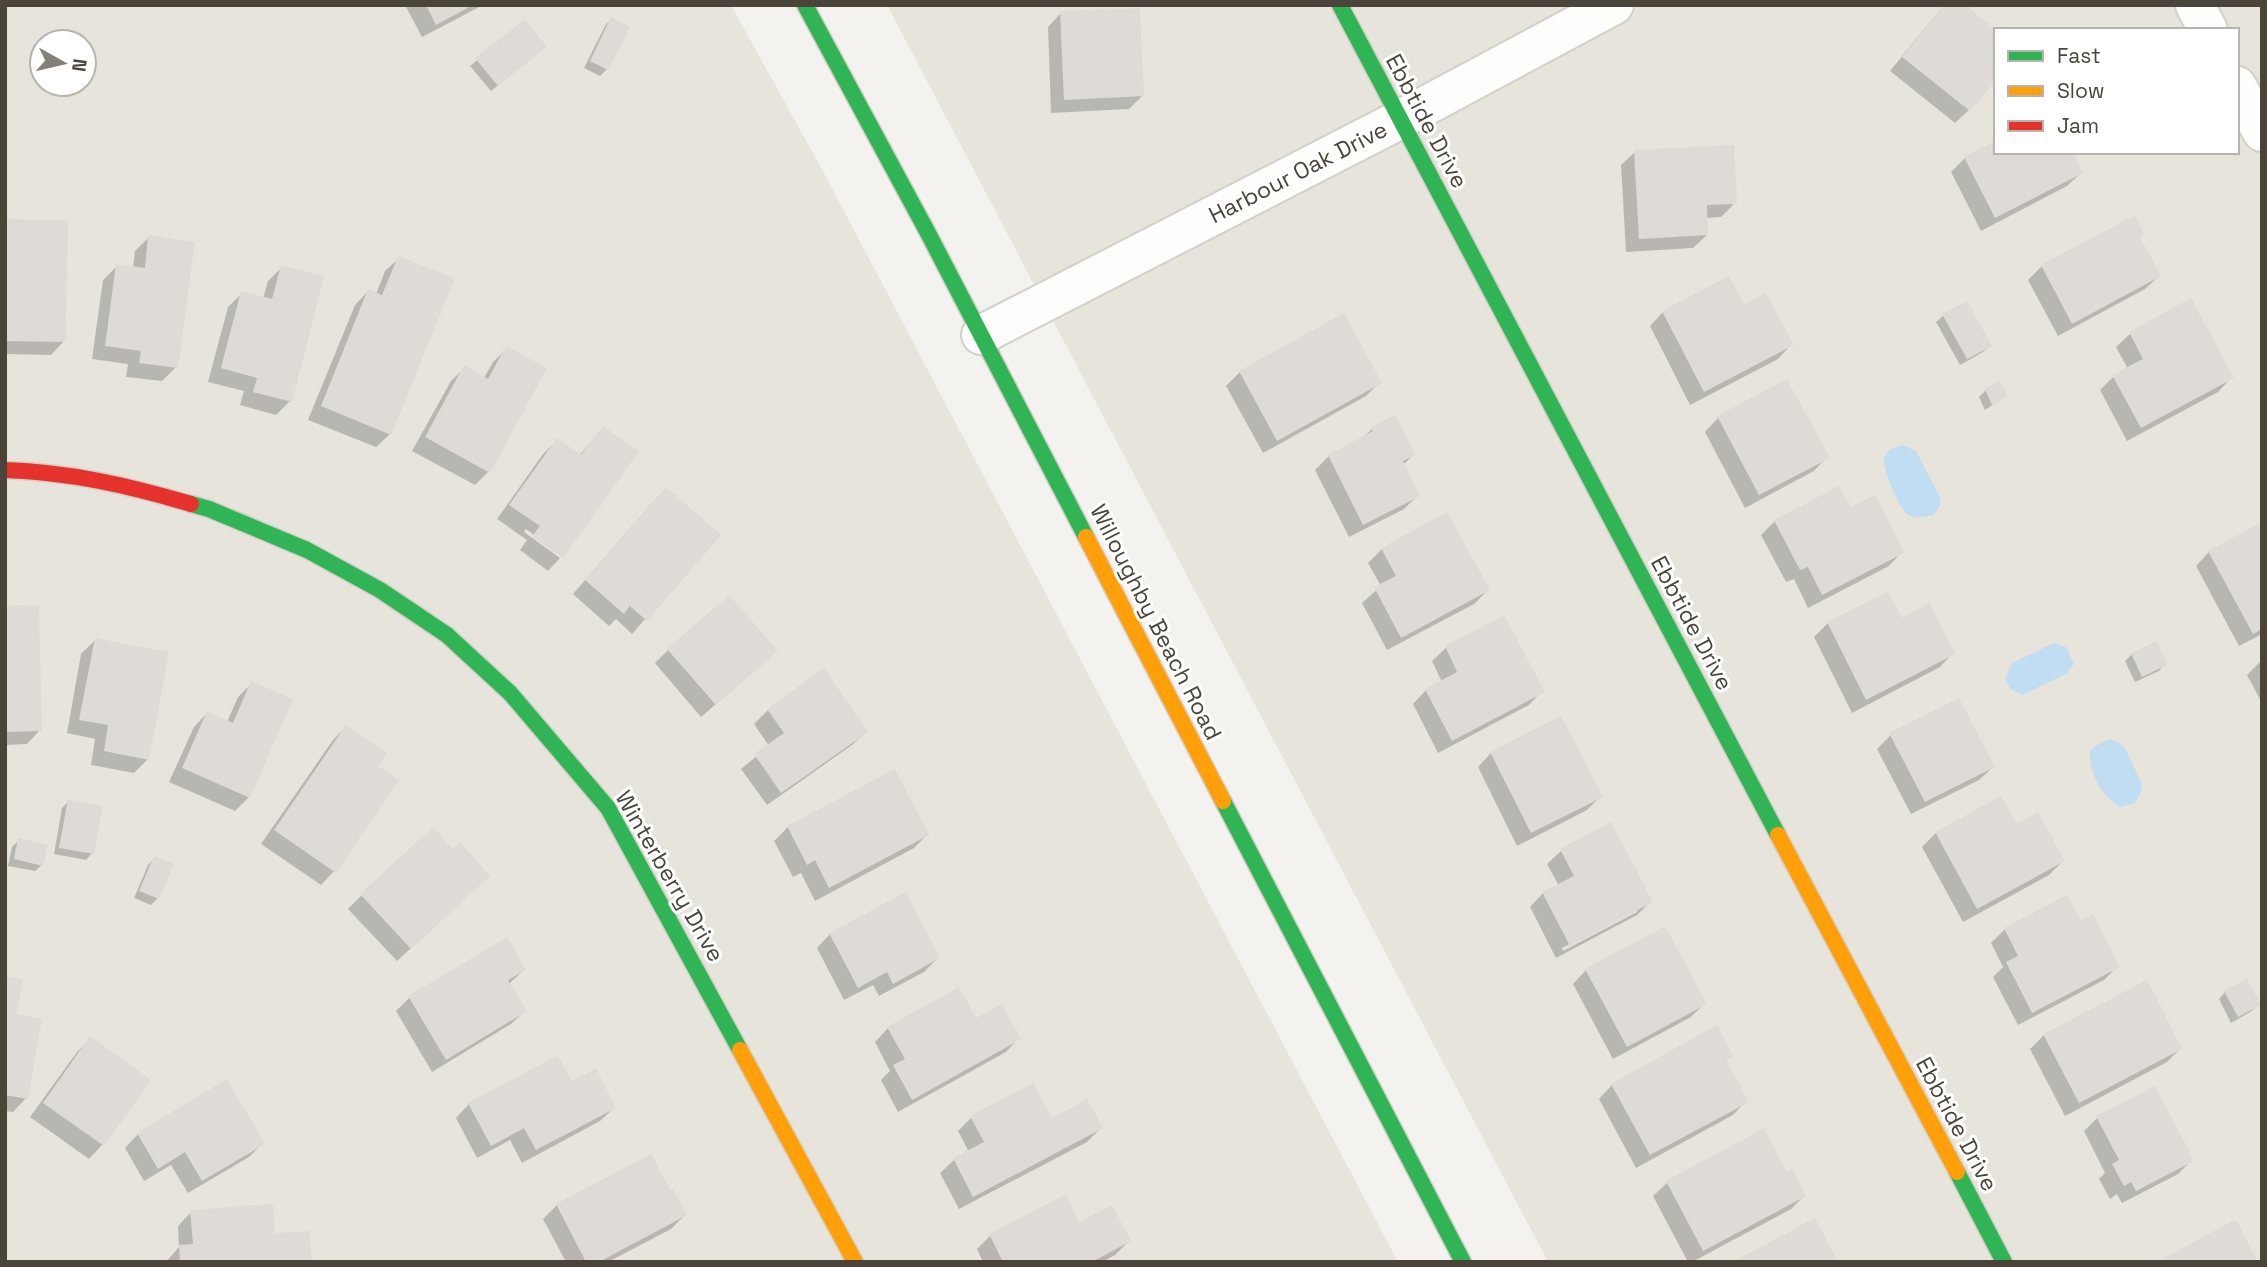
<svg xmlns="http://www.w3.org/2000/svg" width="2267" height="1267" font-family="'Space Grotesk',sans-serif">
<rect width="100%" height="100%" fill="#f4f2ee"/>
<!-- residential -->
<g fill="#e7e4dc" fill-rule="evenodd">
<path d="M5 5H731L825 175 1398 1262H5ZM42 42H84V84H42Z"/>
<path d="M887 5H2262V1262H1548ZM1996 30H2237V152H1996Z"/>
</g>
<!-- water -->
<g fill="#c0ddf1">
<path d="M1902 445 1916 451 1940 497V505L1934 515C1924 517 1914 520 1906 513 1898 505 1884 470 1883 459L1890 449Z"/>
<path d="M2054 643 2066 647 2074 664 2066 674 2022 695 2010 689 2005 678 2012 663Z"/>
<path d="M2111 739 2124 746 2142 784 2140 795 2134 803 2120 807C2101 796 2089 773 2090 751L2100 743Z"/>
</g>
<!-- shadow -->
<g fill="#0003" fill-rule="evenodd">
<path d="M405 5H483L422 37Z"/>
<path d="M1944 5 1969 110 1955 123 1890 71Z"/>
<path d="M1061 13 1143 95 1129 109 1051 113 1048 27Z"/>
<path d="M611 19 607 69 600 76 584 68 605 26Z"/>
<path d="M524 22 538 53 491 91 470 66Z"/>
<path d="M1635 152 1735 203 1721 217 1706 218 1707 235 1693 248 1626 252 1621 165Z"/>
<path d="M1996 152 2081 173 2067 186 1981 231 1951 172 1965 158Z"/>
<path d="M2134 217 2142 235 2139 238 2159 276 2145 289 2058 336 2028 280 2042 266Z"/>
<path d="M5 221 64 341 51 355 5 354Z"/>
<path d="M149 237 176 367 162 381 126 377 128 364 92 359 103 280 117 266 133 268 135 251Z"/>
<path d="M399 258 390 434 376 447 308 420 355 305 368 291 376 294 385 271Z"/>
<path d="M282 267 290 401 276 415 240 405 244 391 208 382 228 307 242 293 263 299 268 281Z"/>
<path d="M1966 303 1990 346 1983 352 1960 365 1936 322 1943 316Z"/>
<path d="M1663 312 1791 345 1778 359 1690 405 1650 326Z"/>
<path d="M2130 334 2231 378 2218 392 2127 441 2100 390 2113 377 2128 369 2116 347Z"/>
<path d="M507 348 488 472 475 485 412 451 451 381 465 367 484 378 493 362Z"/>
<path d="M1240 372 1380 382 1366 396 1263 453 1226 386Z"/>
<path d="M1986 390 2006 396 1985 410 1979 397Z"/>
<path d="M1718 418 1827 457 1814 471 1745 508 1705 432Z"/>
<path d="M603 428 562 555 526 529 524 532 560 558 548 571 520 550 527 540 497 519 543 454 557 440 579 456Z"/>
<path d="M1372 429 1413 455 1403 465 1418 495 1404 509 1349 537 1315 470 1329 456 1361 439Z"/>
<path d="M652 503 719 535 632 634 616 619 609 626 573 594Z"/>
<path d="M1851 510 1902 552 1889 566 1808 608 1794 579 1786 582 1761 535 1775 521Z"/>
<path d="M2262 524V634L2239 646 2196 566 2209 552Z"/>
<path d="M1382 549 1488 590 1474 604 1387 650 1362 603 1381 586 1368 563Z"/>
<path d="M1887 593 1901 620 1953 653 1940 667 1852 713 1814 637 1828 623Z"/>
<path d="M5 608 40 730 27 744 5 745Z"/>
<path d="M1503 617 1542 691 1529 705 1438 753 1413 704 1426 690 1442 682 1432 661 1446 648Z"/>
<path d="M95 640 148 759 134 773 91 765 95 739 67 733 81 654Z"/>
<path d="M668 650 762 664 701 717 655 663Z"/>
<path d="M2132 654 2165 664 2159 671 2135 682 2125 661Z"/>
<path d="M2262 660V703L2247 675Z"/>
<path d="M252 683 249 797 235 811 169 782 194 727 207 713 227 722 238 697Z"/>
<path d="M768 710 866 732 852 745 767 805 741 769 769 746 754 724Z"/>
<path d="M346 727 376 767 334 871 321 885 261 844 333 740Z"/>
<path d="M1891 735 1993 767 1979 780 1911 814 1877 749Z"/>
<path d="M1491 753 1600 797 1587 810 1517 846 1478 767Z"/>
<path d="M69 801 92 853 86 860 54 854 62 808Z"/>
<path d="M2015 826 2063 861 2049 875 1963 922 1922 847 1936 833Z"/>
<path d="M788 827 927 835 914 848 815 901 801 873 793 877 774 841Z"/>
<path d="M19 840 42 865 35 871 8 866 12 847Z"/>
<path d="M1561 851 1651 901 1637 915 1556 958 1530 907 1543 893 1559 886 1547 864ZM1637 908V912L1563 951 1562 948Z"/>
<path d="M154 858 158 898 151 905 134 898 148 865Z"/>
<path d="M475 889 397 961 348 909 362 895Z"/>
<path d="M2080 923 2118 966 2104 980 2018 1025 1993 977 2003 967 1991 943 2005 929Z"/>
<path d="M830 934 938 958 924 972 879 996 873 985 844 1000 817 948Z"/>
<path d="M524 970 509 984 525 1011 511 1024 432 1072 396 1011 409 998Z"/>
<path d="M1586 970 1705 1003 1691 1017 1613 1059 1573 984Z"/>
<path d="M5 978 15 1016 26 1098 13 1112 5 1111Z"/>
<path d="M2225 992 2258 1005 2252 1011 2231 1023 2219 999Z"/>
<path d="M976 1021 1019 1038 1006 1052 898 1112 881 1080 890 1071 875 1042 888 1028Z"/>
<path d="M2044 1035 2180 1049 2167 1062 2065 1116 2030 1049Z"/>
<path d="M91 1038 149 1080 102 1145 89 1159 30 1117 77 1052Z"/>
<path d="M1731 1055 1725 1061 1746 1101 1733 1115 1636 1168 1599 1099 1612 1085Z"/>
<path d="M571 1083 614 1108 600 1121 522 1163 510 1140 477 1158 456 1118 469 1104Z"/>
<path d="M971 1118 1051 1120 1101 1128 1087 1142 959 1209 940 1173 954 1160 969 1152 958 1131Z"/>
<path d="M2097 1118 2191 1161 2178 1174 2122 1203 2117 1194 2110 1199 2099 1179 2105 1173 2084 1131Z"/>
<path d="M1763 1131 1786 1174 1804 1196 1791 1209 1692 1262H1688L1653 1196 1667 1183Z"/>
<path d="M138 1134 263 1143 249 1157 188 1193 171 1165 144 1181 125 1148Z"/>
<path d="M669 1192 685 1215 671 1229 608 1262H566L543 1219 557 1205Z"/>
<path d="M191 1212 274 1235 310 1262H166L179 1247 178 1226Z"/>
<path d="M1078 1224 1129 1241 1115 1255 1102 1262H983L977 1249 990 1236Z"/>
</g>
<!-- building -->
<g fill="#dedbd6">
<path d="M426 5H473L436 25Z"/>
<path d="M1944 5H1965L1996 30V80L1970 111 1902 57Z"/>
<path d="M1140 8 1144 96 1064 100 1060 11Z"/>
<path d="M611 17 630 27 608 70 590 61Z"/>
<path d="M525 19 547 47 498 86 475 58Z"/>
<path d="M1996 140V152H2073L2083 173 1995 218 1964 157Z"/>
<path d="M1734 145 1737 204 1707 205 1708 235 1639 239 1634 150Z"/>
<path d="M2135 215 2144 235 2140 237 2161 276 2072 324 2041 265Z"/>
<path d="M5 219 68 220 66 342 5 341Z"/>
<path d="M148 235 195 242 178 368 139 363 141 351 105 346 116 264 145 268Z"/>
<path d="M398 256 455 278 391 435 321 406 368 289 382 295Z"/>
<path d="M281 265 324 276 292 402 253 392 257 378 221 368 241 291 272 299Z"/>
<path d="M1729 276 1744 305 1766 293 1794 345 1704 392 1662 311Z"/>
<path d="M2191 298 2234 378 2141 428 2112 375 2143 359 2129 332Z"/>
<path d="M1967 301 1992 346 1967 359 1942 314Z"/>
<path d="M1344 313 1382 383 1277 441 1239 371Z"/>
<path d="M506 346 547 368 490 473 425 437 464 365 488 379Z"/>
<path d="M1787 379 1830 458 1759 495 1717 416Z"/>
<path d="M1999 381 2008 396 1992 405 1985 389Z"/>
<path d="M1395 415 1415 455 1403 461 1420 496 1363 525 1328 455 1373 431 1371 427Z"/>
<path d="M603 426 639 451 563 558 532 536 540 526 509 505 557 438 581 455Z"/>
<path d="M1839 486 1851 507 1875 495 1904 553 1822 595 1808 567 1800 570 1774 520Z"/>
<path d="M666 487 721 535 647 621 630 606 624 614 585 580Z"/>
<path d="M1447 512 1490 590 1401 638 1374 587 1396 576 1381 548Z"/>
<path d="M2262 522V629L2253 634 2208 551Z"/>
<path d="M1888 591 1902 618 1929 603 1955 654 1866 700 1827 622Z"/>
<path d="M729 595 778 651 716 705 667 649Z"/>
<path d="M39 605 42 731 5 732V606Z"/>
<path d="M1504 615 1545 692 1452 741 1425 689 1457 672 1445 646Z"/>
<path d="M95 638 169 652 149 760 104 751 108 725 79 720Z"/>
<path d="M2157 641 2167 665 2142 677 2131 653Z"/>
<path d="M824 668 868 732 781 793 754 754 784 733 767 709Z"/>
<path d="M251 681 293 699 250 798 182 768 207 711 233 723Z"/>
<path d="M1959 698 1995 767 1925 802 1889 733Z"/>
<path d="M1561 716 1603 797 1531 833 1490 752Z"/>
<path d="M346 725 387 753 378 766 399 780 336 873 274 830Z"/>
<path d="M895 769 929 835 829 888 815 860 807 865 787 826Z"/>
<path d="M2001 796 2016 823 2038 812 2065 861 1977 909 1935 832Z"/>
<path d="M68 799 103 806 94 854 59 848Z"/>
<path d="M1611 822 1653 902 1570 946 1542 892 1574 876 1560 849Z"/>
<path d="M433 827 453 849 460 842 490 876 411 949 360 894Z"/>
<path d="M18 838 48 845 43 866 14 859Z"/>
<path d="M154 856 174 864 159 899 139 891Z"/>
<path d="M906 892 940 958 893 984 887 972 858 988 829 933Z"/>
<path d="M2067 895 2081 921 2093 914 2120 967 2032 1013 2006 962 2018 956 2004 928Z"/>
<path d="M1665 926 1707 1004 1627 1047 1585 969Z"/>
<path d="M507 937 526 970 508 980 527 1011 446 1060 408 996Z"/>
<path d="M5 976 23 979 17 1014 42 1019 28 1099 5 1095Z"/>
<path d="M2247 979 2261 1005 2238 1017 2224 991Z"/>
<path d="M2147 980 2182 1049 2079 1103 2043 1034Z"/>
<path d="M959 987 976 1018 1002 1004 1021 1039 912 1100 893 1065 905 1059 887 1027Z"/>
<path d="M1717 1025 1733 1056 1726 1060 1749 1102 1650 1155 1611 1084Z"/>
<path d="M90 1036 151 1080 104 1146 43 1103Z"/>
<path d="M558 1055 572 1081 596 1068 616 1108 536 1150 524 1128 491 1146 468 1103Z"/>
<path d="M227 1079 265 1144 202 1181 185 1152 158 1169 137 1133Z"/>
<path d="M1033 1083 1052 1118 1087 1099 1103 1128 973 1197 953 1158 984 1142 970 1116Z"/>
<path d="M2155 1086 2194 1161 2136 1191 2131 1182 2124 1186 2112 1164 2119 1160 2096 1116Z"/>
<path d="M1764 1128 1787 1172 1792 1169 1806 1196 1703 1251 1666 1181Z"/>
<path d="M651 1154 670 1190 673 1189 687 1215 599 1262H586L556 1204Z"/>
<path d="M1066 1194 1079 1222 1112 1205 1131 1241 1092 1262H1003L989 1234Z"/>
<path d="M273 1204 275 1233 309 1231 312 1262H180L179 1245 193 1244 190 1210Z"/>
<path d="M1815 1218 1838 1262H1732Z"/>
<path d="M2236 1220 2258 1262H2157L2225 1225Z"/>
</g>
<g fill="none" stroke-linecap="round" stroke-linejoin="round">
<!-- street casing -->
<g stroke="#d2d0cb" stroke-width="42">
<g id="street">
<path d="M2195 5 2208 30"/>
<path d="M2237 86 2262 132"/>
<path d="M981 335 1401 119 1614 5"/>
</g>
</g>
<!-- fast casing -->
<g stroke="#d3cfc5" stroke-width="19">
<g id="fast">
<path d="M805 5 928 233 1086 537"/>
<path d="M1340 5 1778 835"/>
<path d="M191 504 209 509 307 550 380 590 447 635 510 693 608 808 740 1050"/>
<path d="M1223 801 1463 1262"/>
<path d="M1957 1172 2004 1262"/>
</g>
</g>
<!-- slow casing -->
<g stroke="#d3cfc5" stroke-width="19">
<g id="slow">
<path d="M1086 537 1223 801"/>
<path d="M1778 835 1957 1172"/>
<path d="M740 1050 855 1262"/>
</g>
</g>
<!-- jam casing -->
<g stroke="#d3cfc5" stroke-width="19">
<path id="jam" d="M5 470C70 472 130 486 191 504"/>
</g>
<!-- street -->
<use href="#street" stroke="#fdfdfc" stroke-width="38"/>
<!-- fast -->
<use href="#fast" stroke="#30b455" stroke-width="16"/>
<!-- slow -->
<use href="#slow" stroke="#ff9f0a" stroke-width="16"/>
<!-- jam -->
<use href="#jam" stroke="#e5322d" stroke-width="16"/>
</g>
<g text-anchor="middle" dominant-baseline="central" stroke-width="6" stroke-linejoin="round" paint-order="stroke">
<!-- street labels -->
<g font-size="23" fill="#4b4439" stroke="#fff">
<text transform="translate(1427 121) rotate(62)">Ebbtide Drive</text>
<text transform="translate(1298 172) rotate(-27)">Harbour Oak Drive</text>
<text transform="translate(1156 622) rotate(63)">Willoughby Beach Road</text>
<text transform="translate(1692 623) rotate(62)">Ebbtide Drive</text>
<text transform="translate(670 876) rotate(60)">Winterberry Drive</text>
<text transform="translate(1957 1124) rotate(62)">Ebbtide Drive</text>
</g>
</g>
<!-- border -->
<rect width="2267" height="1267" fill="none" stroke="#4b4439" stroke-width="14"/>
<!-- legend -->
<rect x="1994" y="28" width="245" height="126" fill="#ffffff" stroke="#b7b4b0" stroke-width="2"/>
<rect x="2008" y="51" width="35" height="10" fill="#30b455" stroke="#b7b4b0" stroke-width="2"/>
<text x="2057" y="63" font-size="21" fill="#4b4439">Fast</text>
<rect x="2008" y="86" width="35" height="10" fill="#ff9f0a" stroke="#b7b4b0" stroke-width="2"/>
<text x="2057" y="98" font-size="21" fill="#4b4439">Slow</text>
<rect x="2008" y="121" width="35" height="10" fill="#e5322d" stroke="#b7b4b0" stroke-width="2"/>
<text x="2057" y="133" font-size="21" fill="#4b4439">Jam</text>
<!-- north arrow -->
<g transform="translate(63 63) rotate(98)"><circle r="33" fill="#ffffff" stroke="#b7b4b0" stroke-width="2"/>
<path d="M0-5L12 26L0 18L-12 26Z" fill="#868178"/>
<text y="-10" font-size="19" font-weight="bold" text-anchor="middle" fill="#4b4439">N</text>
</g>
</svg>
